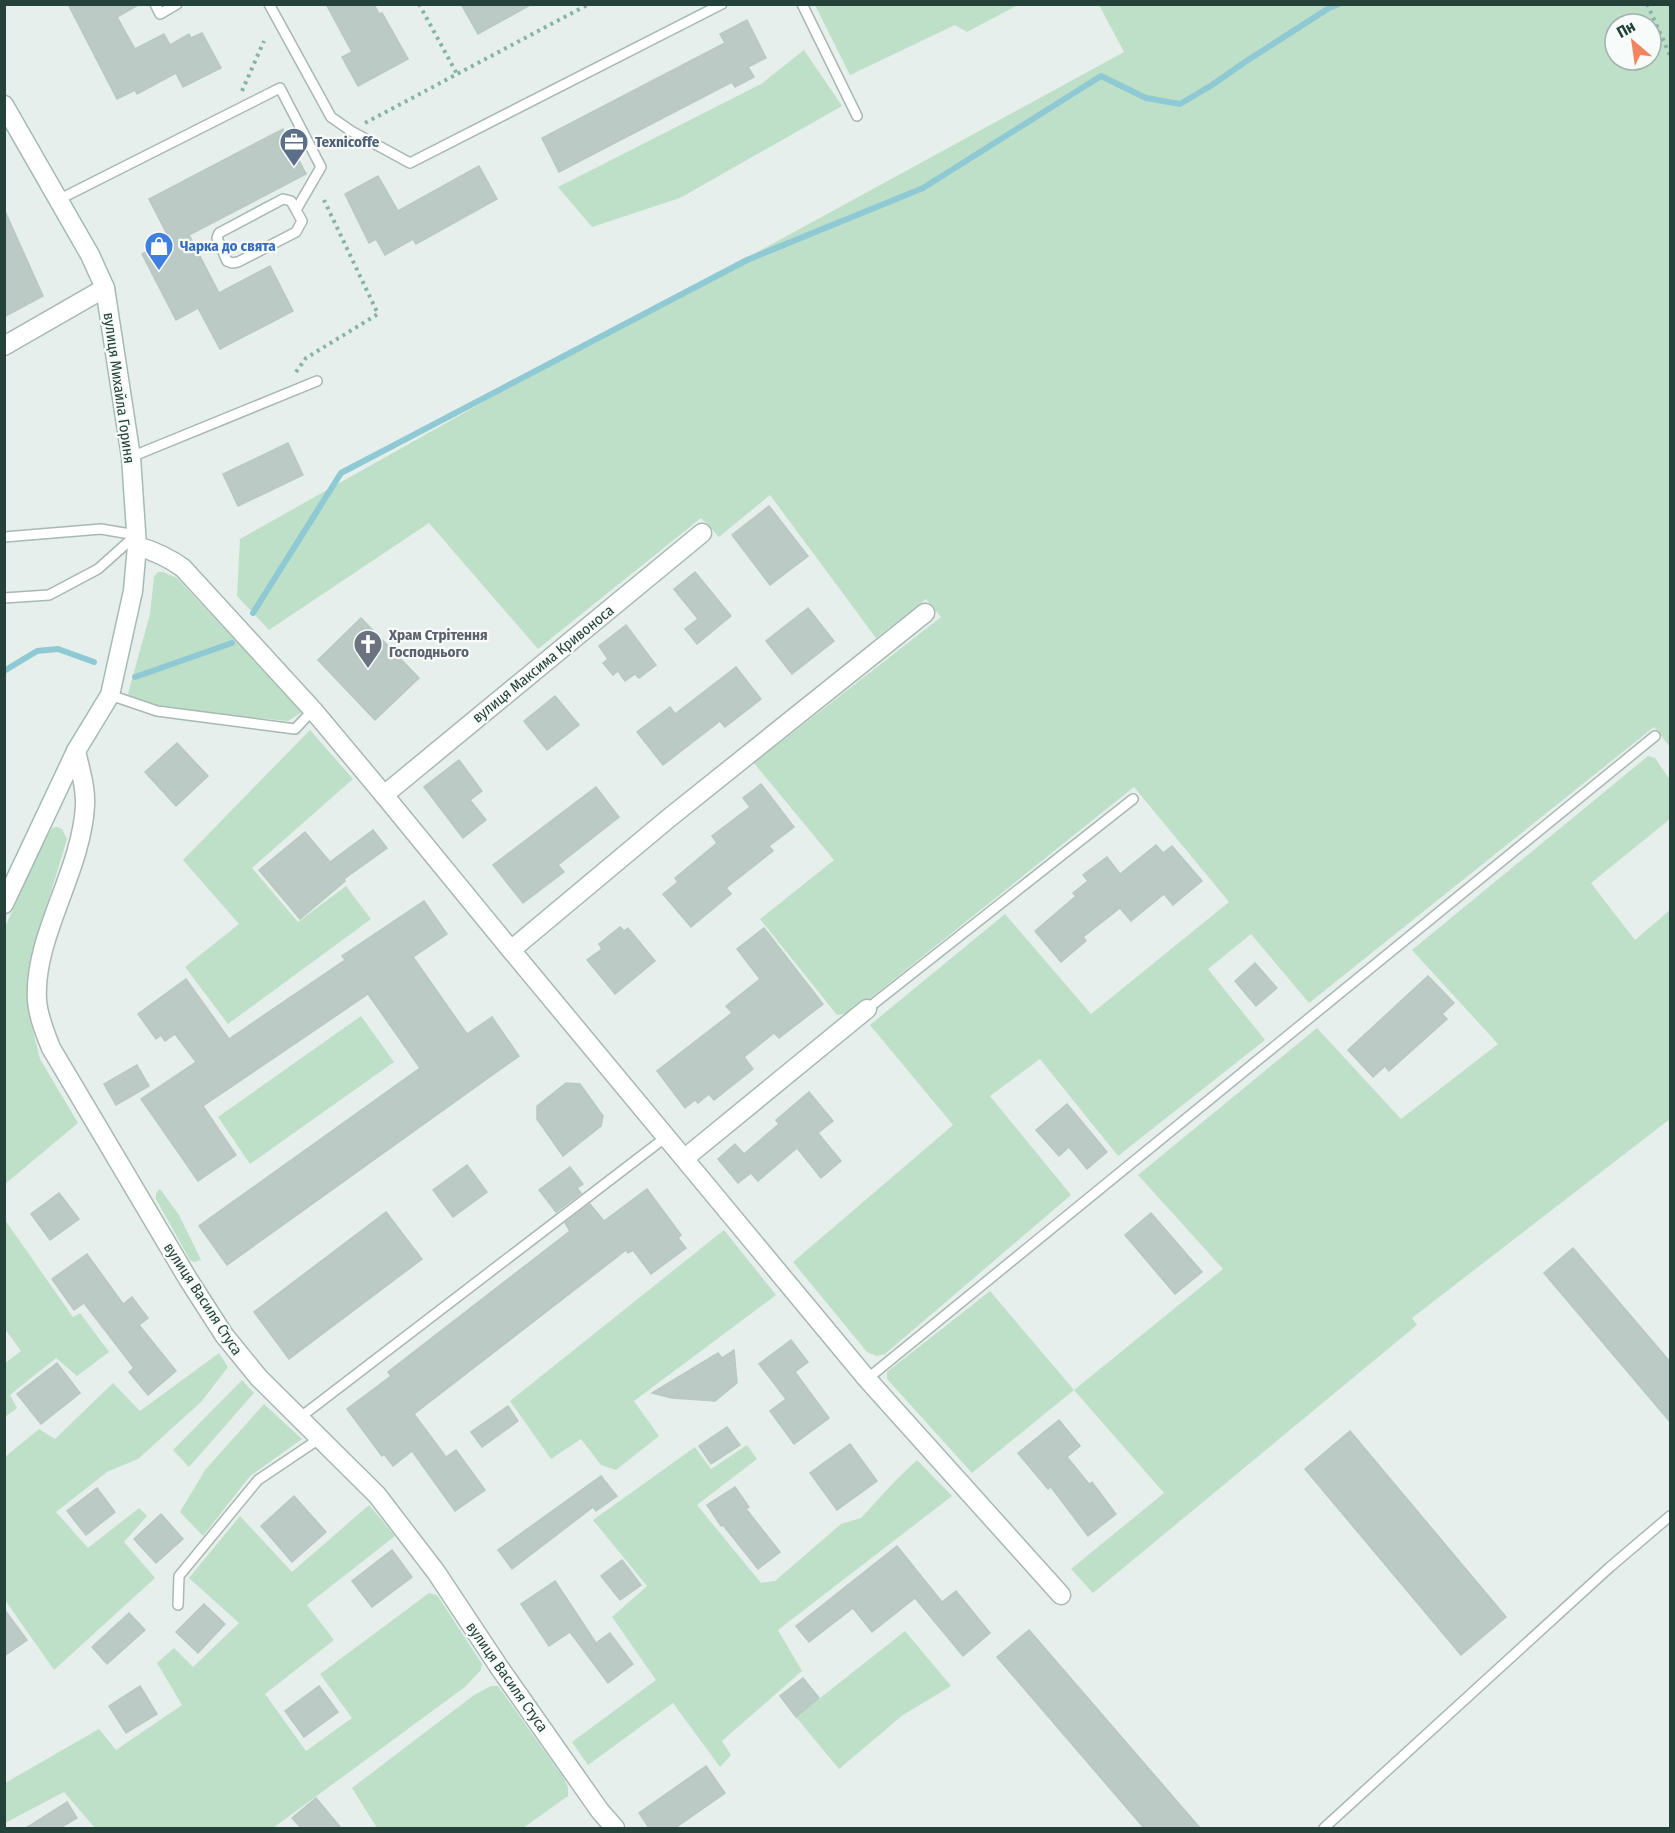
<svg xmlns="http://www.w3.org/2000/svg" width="1675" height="1833" font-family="'Fira Sans Condensed',sans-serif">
<rect width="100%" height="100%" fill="#e6efeb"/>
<!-- green -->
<g fill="#bfe0c8" fill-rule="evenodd">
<path d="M815 5H1018L967 32 955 25 850 75Z"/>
<path d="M1099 5H1670V747L1654 727 1309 1003 1251 934 1208 969 1265 1040 1118 1156 1040 1059 990 1096 1071 1195 885 1354 877 1356 867 1352 793 1262 953 1125 870 1025 1005 914 1091 1014 1229 902 1134 787 852 1013 837 1015 760 919 834 860 754 763 941 617 926 599 876 638 770 495 719 537 701 518 538 649 429 523 269 630 237 596 240 539 517 383 1124 52ZM1615 24H1651V60H1615Z"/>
<path d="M804 50 842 106 680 198 592 227 558 187 761 84Z"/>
<path d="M158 572H163L177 578 302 712 288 721 158 708 131 698 128 694 129 690 150 614 154 577Z"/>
<path d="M310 730 353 779 252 868 298 922 346 886 371 919 228 1024 185 967 239 924 183 860Z"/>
<path d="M1648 756 1655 758 1670 780V819L1591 883 1635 940 1670 910V1119L1412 1318 1417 1325 1093 1593 1071 1569 1164 1493 1074 1390 972 1473 887 1379V1372L990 1291 1074 1390 1223 1269 1138 1175 1317 1028 1401 1119 1498 1044 1412 950Z"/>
<path d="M57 827 62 829 67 839 48 902 29 975V1015L40 1059 78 1123 5 1184V927L41 848 52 828Z"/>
<path d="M361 1016 394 1062 250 1164 218 1117Z"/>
<path d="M160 1189 179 1215 201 1260 194 1262 190 1260 156 1199V1193Z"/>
<path d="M5 1220 73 1317 80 1313 109 1352 77 1376 56 1358 10 1395 17 1408 5 1417V1363L21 1351 5 1329Z"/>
<path d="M724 1230 776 1295 634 1401 659 1436 616 1470 601 1465 581 1439 551 1459 510 1401Z"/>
<path d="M219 1353 228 1367 201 1402 138 1459 107 1472 56 1512 88 1548 139 1508 147 1516 124 1542 155 1578 54 1670 5 1600V1457L39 1429 55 1439 113 1383 140 1411Z"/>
<path d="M242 1380 254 1393 189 1467 173 1450Z"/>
<path d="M264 1404 302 1439 250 1476 203 1536 180 1512 205 1470Z"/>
<path d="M747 1445 757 1459 697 1505 761 1583 775 1581 841 1524 861 1518 896 1480 917 1460 952 1496 778 1630 802 1671 722 1741 731 1755 720 1767 673 1703 588 1765 572 1742 656 1680 612 1617 647 1586 593 1520 695 1447 711 1469Z"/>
<path d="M369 1505 395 1536 307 1605 334 1640 265 1694 306 1751 352 1718 320 1674 429 1593 437 1595 482 1664 481 1670 465 1687 273 1828H95L64 1792 5 1823V1783L99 1729 116 1750 182 1705 157 1663 174 1648 193 1667 239 1623 189 1578 240 1516 292 1572Z"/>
<path d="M905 1631 951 1686 903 1715 839 1769 796 1717Z"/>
<path d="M491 1686H498L563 1777 568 1787V1796L523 1828H377L352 1788 474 1695Z"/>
</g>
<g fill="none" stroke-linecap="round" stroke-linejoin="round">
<!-- stream -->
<g stroke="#8ec9d4" stroke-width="6">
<path d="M253 613 341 473 747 260 923 188 1101 76 1146 98 1180 104 1212 85 1245 62 1329 8 1339 4"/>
<path d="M4 671 37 651 58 649 94 662"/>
<path d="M135 677 232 643"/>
</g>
</g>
<!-- building -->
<g fill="#bbcac4" stroke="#b8c9c2" stroke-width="1.5">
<path d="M68 4H140L117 17 135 49 164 34 170 45 189 34 191 38 202 33 221 68 183 87 176 73 137 94 135 90 117 99Z"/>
<path d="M326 4H374L379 14 382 13 408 59 358 86 342 57 352 52Z"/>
<path d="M461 4H532L478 34Z"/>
<path d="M747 20 766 58 748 67 754 77 735 87 732 82 559 172 542 138 725 43 720 34Z"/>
<path d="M283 129 306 174 189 235 219 293 270 266 293 311 220 349 198 308 176 320 142 254 170 240 149 199Z"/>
<path d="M479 166 497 199 416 244 413 239 385 255 376 239 369 243 345 194 378 176 398 211Z"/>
<path d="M4 209 43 296 4 317Z"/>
<path d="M288 443 303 475 238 506 223 474Z"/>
<path d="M769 506 808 556 770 585 732 535Z"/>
<path d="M695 572 731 616 697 644 685 629 698 619 674 589Z"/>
<path d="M808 608 834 641 792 674 766 641Z"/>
<path d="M361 618 419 678 375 720 318 660Z"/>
<path d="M626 625 656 665 639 678 635 674 625 681 618 671 613 675 603 663 608 659 599 646Z"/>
<path d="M736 667 761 699 725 727 720 721 663 765 637 732 670 707 675 714Z"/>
<path d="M555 696 579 725 547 750 524 721Z"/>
<path d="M177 743 208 776 176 806 145 772Z"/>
<path d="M459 760 482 791 470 800 486 820 463 838 424 787Z"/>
<path d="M761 784 794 827 769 846 773 851 726 888 731 894 691 927 663 894 678 882 675 878 717 843 712 836 750 807 743 798Z"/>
<path d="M596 787 619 817 558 865 564 872 523 903 493 865Z"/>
<path d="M373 830 387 848 344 879 345 881 300 919 259 870 305 832 330 862Z"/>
<path d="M1156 845 1163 853 1172 846 1202 881 1173 905 1164 894 1131 921 1120 908 1083 937 1086 941 1061 962 1035 931 1076 896 1073 893 1088 881 1083 875 1107 857 1120 874Z"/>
<path d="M424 901 447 934 413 957 467 1034 492 1017 519 1056 227 1265 199 1226 420 1068 368 994 203 1106 236 1155 198 1181 141 1099 196 1062 175 1034 165 1041 161 1035 156 1039 138 1014 186 979 229 1039 345 960 342 956Z"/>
<path d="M620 927 624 931 628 928 655 961 615 994 587 960 602 949 599 944Z"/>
<path d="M764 928 823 1004 779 1038 774 1033 744 1057 753 1069 714 1100 709 1094 698 1103 695 1100 685 1108 657 1071 732 1013 726 1006 760 979 737 949Z"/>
<path d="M1255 963 1277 988 1256 1006 1235 981Z"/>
<path d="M1428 976 1454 1003 1442 1014 1447 1019 1389 1071 1385 1066 1373 1077 1348 1050Z"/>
<path d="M137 1065 149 1086 116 1105 104 1084Z"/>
<path d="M566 1083 580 1084 603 1116 601 1126 563 1156 537 1119V1106Z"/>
<path d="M809 1092 833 1121 818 1133 841 1161 821 1178 797 1148 758 1181 751 1173 738 1183 718 1159 735 1144 744 1154 779 1124 776 1120Z"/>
<path d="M1067 1104 1107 1152 1087 1169 1069 1147 1059 1156 1036 1130Z"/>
<path d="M467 1165 487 1192 453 1217 433 1190Z"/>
<path d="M570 1167 583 1184 577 1188 581 1193 556 1212 539 1190Z"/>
<path d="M647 1189 681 1235 678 1238 686 1248 651 1274 633 1250 628 1253 626 1250 414 1414 446 1457 456 1450 485 1490 455 1511 412 1451 393 1466 384 1454 382 1456 347 1409 391 1376 388 1372 570 1231 565 1223 590 1204 604 1221Z"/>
<path d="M59 1193 79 1219 50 1240 31 1214Z"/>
<path d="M386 1212 422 1259 289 1359 254 1312Z"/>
<path d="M1151 1213 1202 1272 1175 1294 1125 1235Z"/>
<path d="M1573 1248 1671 1363V1423L1544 1273Z"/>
<path d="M87 1254 123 1304 132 1297 148 1318 139 1325 176 1371 148 1395 129 1372 134 1368 84 1303 74 1310 52 1279Z"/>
<path d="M791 1340 808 1362 795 1372 829 1418 794 1444 770 1411 786 1399 759 1364Z"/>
<path d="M734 1350 737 1383 715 1401 672 1398 652 1393 718 1353 722 1358Z"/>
<path d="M57 1363 80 1393 41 1424 17 1394Z"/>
<path d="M508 1406 518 1421 482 1447 471 1432Z"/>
<path d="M1059 1420 1080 1446 1067 1457 1089 1484 1092 1482 1116 1514 1088 1536 1051 1487 1048 1489 1018 1453Z"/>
<path d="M727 1427 740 1445 711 1464 699 1446Z"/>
<path d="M1350 1431 1506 1617 1461 1655 1305 1469Z"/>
<path d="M850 1444 877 1481 837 1510 810 1473Z"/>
<path d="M601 1476 617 1496 596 1511 593 1507 512 1569 498 1550Z"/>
<path d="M735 1487 749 1507 746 1509 780 1552 758 1569 723 1525 721 1526 707 1505Z"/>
<path d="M97 1488 115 1512 86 1535 67 1511Z"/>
<path d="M294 1496 326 1532 292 1562 261 1526Z"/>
<path d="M161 1514 183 1539 156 1563 134 1539Z"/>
<path d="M897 1546 942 1602 956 1591 990 1633 963 1656 915 1598 872 1632 853 1608 809 1642 796 1626Z"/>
<path d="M392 1550 412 1577 372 1607 352 1581Z"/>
<path d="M622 1560 641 1585 620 1600 601 1576Z"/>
<path d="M555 1581 596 1643 610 1633 633 1664 608 1683 570 1632 549 1646 521 1604Z"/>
<path d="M204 1604 225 1624 198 1653 176 1632Z"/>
<path d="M4 1609 27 1640 4 1656Z"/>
<path d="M129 1613 145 1630 107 1664 92 1647Z"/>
<path d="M1029 1630 1036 1638 1200 1828H1144L997 1657Z"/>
<path d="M803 1678 819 1698 796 1717 780 1696Z"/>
<path d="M140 1686 157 1714 126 1733 109 1706Z"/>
<path d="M319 1686 338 1712 304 1737 285 1711Z"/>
<path d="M706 1766 725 1793 675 1828H649L639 1813Z"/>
<path d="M316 1798 341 1828H301L292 1818Z"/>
<path d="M67 1802 77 1818 60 1828H26Z"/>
</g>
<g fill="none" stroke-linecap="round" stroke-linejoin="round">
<!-- service casing -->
<g stroke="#a8b8b2" stroke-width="12">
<g id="service">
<path d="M155 4 160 14 177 4"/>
<path d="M269 4 331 117 351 131 410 163 722 4"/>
<path d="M802 4 857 116"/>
<path d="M58 200 280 88 321 167 296 210 302 221 296 232 238 262 232 263 227 261 217 238 219 233 283 199 291 201 296 210"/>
<path d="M131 457 317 381"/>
<path d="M4 537 101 529 136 535"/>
<path d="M4 598 49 595 98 569 136 535"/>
<path d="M110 695 157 711 295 729 313 710"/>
<path d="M867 1009 1133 799"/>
<path d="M867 1379 1655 736"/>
<path d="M298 1419 666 1137"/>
<path d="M178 1605 179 1576 258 1480 319 1439"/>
<path d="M1324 1828 1610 1567 1670 1516"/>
</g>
</g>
<!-- minor casing -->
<g stroke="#a8b8b2" stroke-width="21">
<g id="minor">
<path d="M4 346 105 288"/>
<path d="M137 546C154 551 168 557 183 568L313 710 384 795 511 950 867 1379 1061 1595"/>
<path d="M384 795 702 533"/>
<path d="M511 950 669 818 925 613"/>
<path d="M685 1158 867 1009"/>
</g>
</g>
<!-- tertiary casing -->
<g stroke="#a8b8b2" stroke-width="21">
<path id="tertiary" d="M76 751C80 769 86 787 85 805 82 871 33 937 37 1000 38 1016 45 1033 51 1048L188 1279 224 1335 259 1378 377 1495 436 1572 499 1667 600 1811 615 1828"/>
</g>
<!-- secondary casing -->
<g stroke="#a4bbb3" stroke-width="21">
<path id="secondary" d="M4 105 90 255 105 288 131 457 137 546 133 591 110 695 76 751 4 904"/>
</g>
<!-- path -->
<g stroke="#86b3a5" stroke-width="4" stroke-dasharray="3 4.5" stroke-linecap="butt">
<path d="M419 4 457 74"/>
<path d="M1647 4 1670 55"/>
<path d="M242 91 264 41"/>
<path d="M365 123 589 4"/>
<path d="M296 372 306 358 378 314 324 200"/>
</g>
<!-- service -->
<use href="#service" stroke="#fff" stroke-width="9"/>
<!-- minor -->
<use href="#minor" stroke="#fff" stroke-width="18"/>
<!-- tertiary -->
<use href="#tertiary" stroke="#fff" stroke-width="18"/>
<!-- secondary -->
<use href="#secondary" stroke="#fff" stroke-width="18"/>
</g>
<!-- icons -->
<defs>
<g id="office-pin" transform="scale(1.5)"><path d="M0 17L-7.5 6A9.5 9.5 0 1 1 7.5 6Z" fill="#5c6f8a" stroke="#f7fbf9"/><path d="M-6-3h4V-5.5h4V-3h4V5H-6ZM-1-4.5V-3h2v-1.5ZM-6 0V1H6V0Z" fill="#fff"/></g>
<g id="shop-pin" transform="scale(1.5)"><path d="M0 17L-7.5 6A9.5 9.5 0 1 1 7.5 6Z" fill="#3f7fe0" stroke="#f7fbf9"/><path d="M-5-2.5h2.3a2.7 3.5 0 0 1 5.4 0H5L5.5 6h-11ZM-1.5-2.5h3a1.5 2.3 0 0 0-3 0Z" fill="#fff"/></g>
<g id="church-pin" transform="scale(1.5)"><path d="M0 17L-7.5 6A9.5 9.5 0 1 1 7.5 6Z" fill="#6b7280" stroke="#f7fbf9"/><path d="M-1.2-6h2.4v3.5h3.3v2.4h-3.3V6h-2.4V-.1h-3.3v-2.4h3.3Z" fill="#fff"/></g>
</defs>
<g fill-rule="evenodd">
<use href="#office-pin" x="294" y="142"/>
<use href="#shop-pin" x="159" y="246"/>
<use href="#church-pin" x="368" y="644"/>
</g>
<g text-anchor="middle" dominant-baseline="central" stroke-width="4.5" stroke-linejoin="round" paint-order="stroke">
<!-- service labels -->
<g font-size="15" font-weight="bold" fill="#4e5e75" stroke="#f7fbf9" text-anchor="start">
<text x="315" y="142">Texnicoffe</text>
</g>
<!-- shop labels -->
<g font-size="15" font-weight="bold" fill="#366cbe" stroke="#f7fbf9" text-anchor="start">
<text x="180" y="246">Чарка до свята</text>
</g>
<!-- street labels -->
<g font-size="15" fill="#24423a" stroke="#f7fbf9">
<text transform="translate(119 388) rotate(82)">вулиця Михайла Гориня</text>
<text transform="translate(543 664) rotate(-39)">вулиця Максима Кривоноса</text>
<text transform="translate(203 1299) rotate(57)">вулиця Василя Стуса</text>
<text transform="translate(507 1677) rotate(55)">вулиця Василя Стуса</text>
</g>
<!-- worship labels -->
<g font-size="15" font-weight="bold" fill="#5b616d" stroke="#f7fbf9" text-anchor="start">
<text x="389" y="635">Храм Стрітення<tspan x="389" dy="17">Господнього</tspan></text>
</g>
</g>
<!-- border -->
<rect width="1675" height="1833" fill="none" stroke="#24423a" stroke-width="12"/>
<!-- north arrow -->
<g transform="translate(1633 42) rotate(331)"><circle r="28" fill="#f7fbf9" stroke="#a3b1ad" stroke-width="1.5"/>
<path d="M0-4.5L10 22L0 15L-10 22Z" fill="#f4845f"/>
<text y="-9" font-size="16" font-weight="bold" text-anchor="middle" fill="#24423a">Пн</text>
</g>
</svg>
